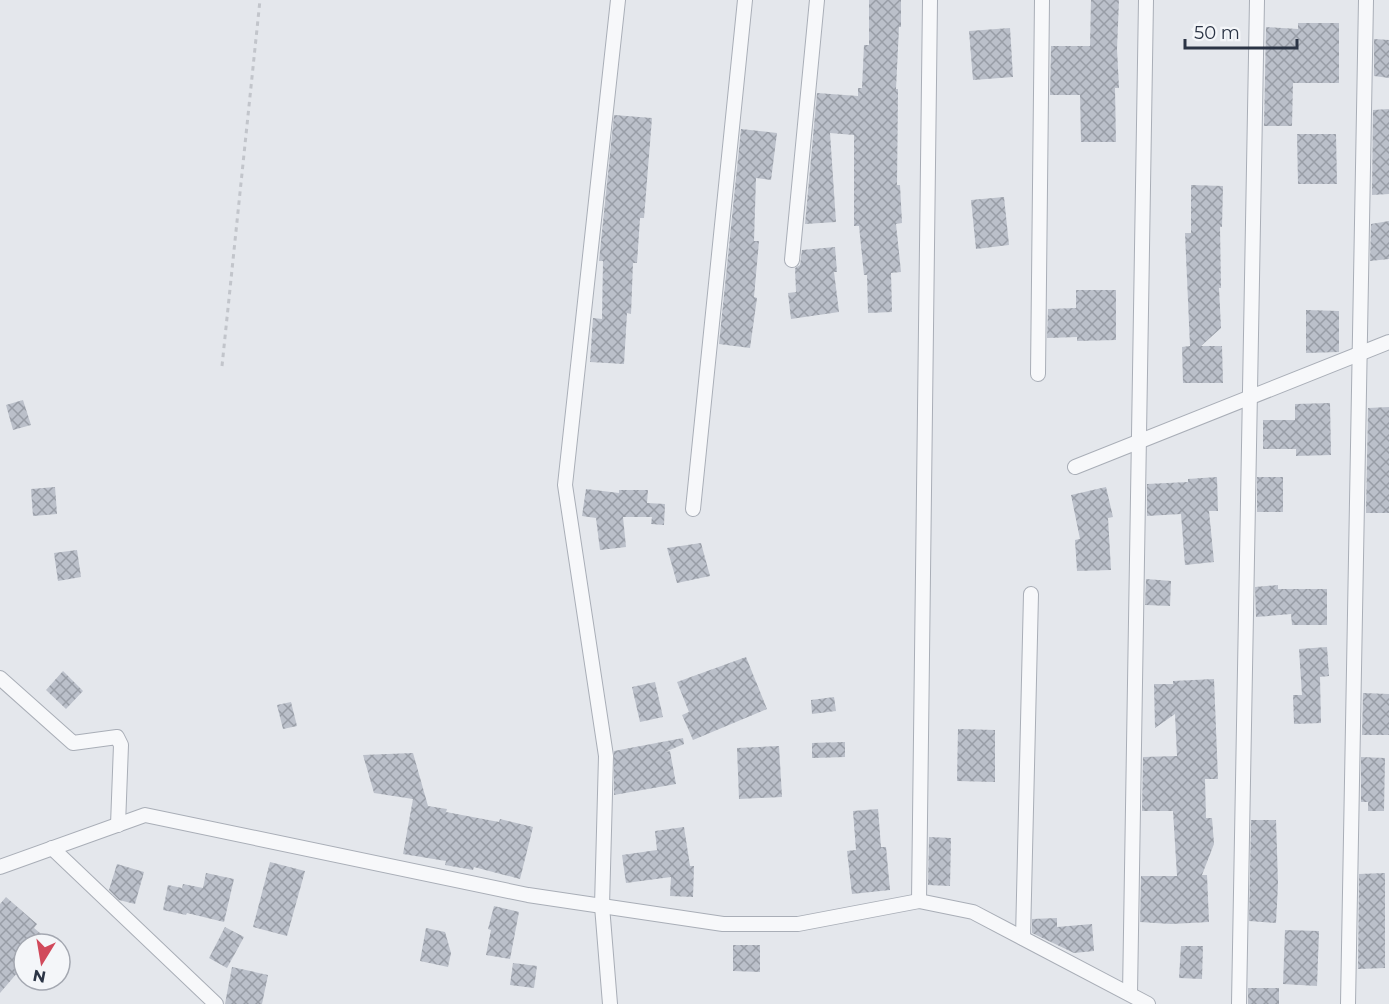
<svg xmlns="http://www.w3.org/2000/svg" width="1389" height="1004" font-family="Montserrat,sans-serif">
<defs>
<pattern id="building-cross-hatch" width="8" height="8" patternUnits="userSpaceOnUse" patternTransform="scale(1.5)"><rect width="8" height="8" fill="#bbc0ca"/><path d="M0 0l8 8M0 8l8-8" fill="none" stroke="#989da6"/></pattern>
</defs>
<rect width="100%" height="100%" fill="#e4e7ec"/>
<!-- building -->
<g fill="url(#building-cross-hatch)">
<path d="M869 0H901V27H899L896 89H898L897 185H900L902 223 896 224 901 272 891 273 892 312 868 313 867 275H864L859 226H854V135L830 133 836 222 805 224 817 93 858 96V88H862L864 45H869Z"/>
<path d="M1091 0H1119L1117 49 1119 88H1115L1116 142H1081L1080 95H1050L1051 46H1090Z"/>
<path d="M1298 23H1339V83H1293L1292 126H1264L1266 27 1298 29Z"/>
<path d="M1010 28 1013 77 973 80 969 31Z"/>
<path d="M1374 39 1389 40V78L1374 76Z"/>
<path d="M1389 109V194L1372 195 1373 110Z"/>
<path d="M614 115 652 118 644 218H640L637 263H633L631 314 627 313 624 364 590 362 593 318 602 319 603 261H599Z"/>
<path d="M741 129 777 133 771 180 756 178 754 241H759L754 297 757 298 750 348 719 344Z"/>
<path d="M1297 134H1336L1337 184H1298Z"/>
<path d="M1191 185 1223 186 1222 227H1220L1221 288H1219L1221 328 1201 346H1222L1223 383H1183L1182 347 1190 346 1185 233H1191Z"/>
<path d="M1004 197 1009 245 976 249 971 200Z"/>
<path d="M1389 221V259L1370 261 1371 224Z"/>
<path d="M835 247 837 272H834L839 312 791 319 788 293 796 292 795 268 800 265 802 250Z"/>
<path d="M1076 290H1116V340L1077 341V337L1047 338 1048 309 1076 308Z"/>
<path d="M1306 310 1339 311V352L1306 353Z"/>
<path d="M23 400 31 425 13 430 6 405Z"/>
<path d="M1330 403 1331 455 1296 456V449H1263V420H1295V404Z"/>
<path d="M1389 407V513H1366L1368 408Z"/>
<path d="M1217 477 1218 511H1209L1214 562 1185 565 1181 514 1147 516V484L1188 482V479Z"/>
<rect x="1257" y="477" width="26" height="35"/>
<path d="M55 487 57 514 33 516 31 489Z"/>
<path d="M1106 487 1113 517 1108 518 1111 570 1077 571 1075 540 1080 539 1071 495Z"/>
<path d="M586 489 619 493V490H648L647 503 665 504 664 525 651 524 652 517H623L626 547 600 550 596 518 582 516Z"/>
<path d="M701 543 710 576 677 583 667 548Z"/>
<path d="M77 550 81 577 58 581 54 553Z"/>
<path d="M1146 579 1171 581 1170 606 1145 605Z"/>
<path d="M1278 585V589H1327V625H1292L1291 614 1256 617 1255 587Z"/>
<path d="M1327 647 1329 676 1320 677 1321 723 1294 724 1293 695H1302L1299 649Z"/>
<path d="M746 657 767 709 693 740 682 715 689 712 677 682Z"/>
<path d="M63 671 83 691 66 709 46 690Z"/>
<path d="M1214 679 1218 779H1205L1206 818H1212L1214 844 1202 875H1207L1209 922 1171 924 1140 922 1141 876H1177L1173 811H1142L1143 757 1177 756 1175 714 1155 728 1154 684H1173V681Z"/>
<path d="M655 682 663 717 640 722 632 687Z"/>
<path d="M1363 693 1389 694V735H1362Z"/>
<path d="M834 697 836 711 812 714 811 700Z"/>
<path d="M291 702 297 726 283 729 277 705Z"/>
<path d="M958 729 995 730V782L957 781Z"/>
<path d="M683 738 684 744 665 752 670 751 676 784 614 795V751Z"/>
<path d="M845 742V757L812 758V743Z"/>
<path d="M779 746 782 797 739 799 737 748Z"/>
<path d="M413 753 428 806 447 809 446 812 499 822 500 819 533 827 520 879 474 867 473 870 445 865 446 861 403 854 413 799 374 793 363 755Z"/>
<path d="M1361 757 1385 758 1384 811H1368V802H1361Z"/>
<path d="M878 809 881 847H886L890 890 852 894 847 851 856 850 853 811Z"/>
<path d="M1251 820H1276L1278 884 1276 923 1249 921Z"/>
<path d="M684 827 690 866H694L693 897 670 896 671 877 626 883 622 855 657 850 655 831Z"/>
<path d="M929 837 951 838 950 886 928 885Z"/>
<path d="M270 862 305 871 287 936 253 927Z"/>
<path d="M117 864 144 872 135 904 119 900 109 890Z"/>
<path d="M206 873 234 879 224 922 187 913 186 915 163 910 168 885 182 888 183 884 203 888Z"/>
<path d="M1385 873V968L1358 969 1359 874Z"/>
<path d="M6 897 37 924 34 928 53 944H24V965L0 993V904Z"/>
<path d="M494 906 519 912 510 959 486 955 491 930 488 929Z"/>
<path d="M1057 918V927L1092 924 1094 951 1074 953 1032 933V919Z"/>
<path d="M225 927 244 937 227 968 209 958Z"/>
<path d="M426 928 445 932 451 953 448 967 420 961Z"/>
<path d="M1285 930 1319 931 1317 986 1283 984Z"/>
<path d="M733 945H760V972L733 971Z"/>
<path d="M1181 946H1203L1202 979 1179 978Z"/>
<path d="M513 963 537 966 534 988 510 985Z"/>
<path d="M232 967 268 975 262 1004H225Z"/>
<rect x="1248" y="988" width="31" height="16"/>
</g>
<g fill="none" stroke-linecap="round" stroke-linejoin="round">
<!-- minor casing -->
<g stroke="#a9aeb7" stroke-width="16">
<g id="minor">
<path d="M792 260 817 0"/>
<path d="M1038 374 1042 0"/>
<path d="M1075 467 1389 342"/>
<path d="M693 509 745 0"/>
<path d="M0 678 73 743 117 737 121 745 118 825"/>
<path d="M52 848 216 1004"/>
<path d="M0 867 145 815 528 895 723 924H798L919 901 973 912 1148 1004"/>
<path d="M919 901 930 0"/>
<path d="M1023 938 1031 594"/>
<path d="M1130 994 1146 0"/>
<path d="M610 1004 602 906 606 756 565 485 618 0"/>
<path d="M1239 1004 1257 0"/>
<path d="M1348 1004 1366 0"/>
</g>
</g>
<!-- path -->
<path stroke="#c2c5cb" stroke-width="3" stroke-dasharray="4.5 4.5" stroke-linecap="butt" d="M222 366 260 0"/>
<!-- minor -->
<use href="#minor" stroke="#f7f8fa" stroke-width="14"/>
</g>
<!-- north arrow -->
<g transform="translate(42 962) rotate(191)"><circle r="28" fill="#f4f6f9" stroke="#a4a8b1" stroke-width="1.5"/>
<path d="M0-4.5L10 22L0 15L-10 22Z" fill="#d1495b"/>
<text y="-9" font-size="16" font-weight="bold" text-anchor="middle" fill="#2b3445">N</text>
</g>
<!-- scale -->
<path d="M1185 39v9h112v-9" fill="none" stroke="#2b3445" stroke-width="3"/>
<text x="1194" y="39" font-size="18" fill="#2b3445" stroke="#f4f6f9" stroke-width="4.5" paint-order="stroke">50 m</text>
</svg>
